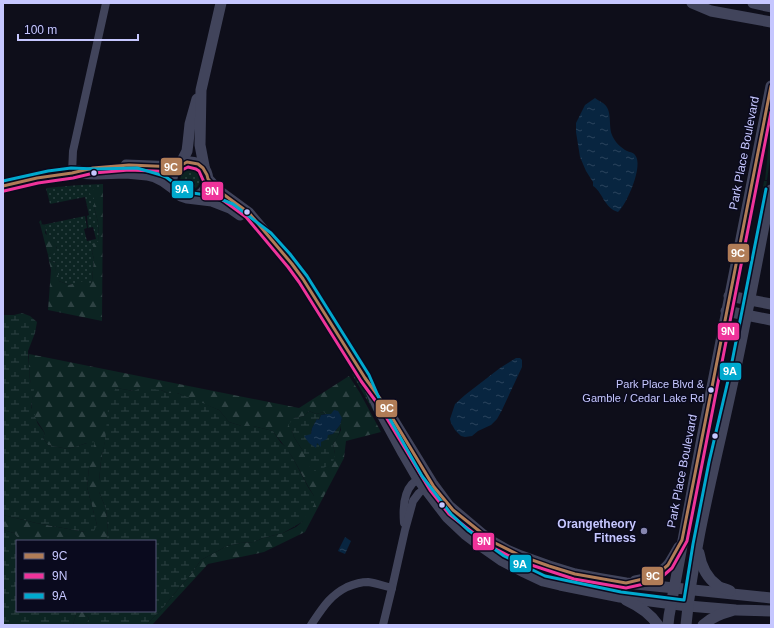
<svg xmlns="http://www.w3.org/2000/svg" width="774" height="628" font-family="Arial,sans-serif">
<defs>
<pattern id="grass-dots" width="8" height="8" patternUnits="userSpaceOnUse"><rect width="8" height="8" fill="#0c2422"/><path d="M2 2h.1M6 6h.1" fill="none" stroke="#2e4243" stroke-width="1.8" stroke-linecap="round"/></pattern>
<pattern id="forest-firs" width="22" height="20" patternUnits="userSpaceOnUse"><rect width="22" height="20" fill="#0c2422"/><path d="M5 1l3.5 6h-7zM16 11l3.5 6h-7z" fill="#2e4243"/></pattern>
<pattern id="wetland-marsh" width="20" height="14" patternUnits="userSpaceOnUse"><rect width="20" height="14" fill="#0c2422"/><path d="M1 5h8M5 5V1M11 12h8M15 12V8" fill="none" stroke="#2e4243"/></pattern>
<pattern id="water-ripples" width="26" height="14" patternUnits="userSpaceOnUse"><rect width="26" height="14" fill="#082540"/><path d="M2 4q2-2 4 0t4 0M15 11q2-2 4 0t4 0" fill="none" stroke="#2a435d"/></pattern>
</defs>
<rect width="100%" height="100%" fill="#0e0e1a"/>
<!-- grass -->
<g fill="url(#grass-dots)">
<circle cx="190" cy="180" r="10"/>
<path d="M103 184V187H97L94 198V207L98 222 99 241 94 247 92 252 94 259 92 281 90 284H72L69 285 59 281 55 270 56 263 49 261 48 255 57 248C54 244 53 239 50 235H47L44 225 40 224 39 222 41 220 42 225 85 216 87 228 84 229 87 241 96 239 93 227 88 228 87 216 89 215 85 197 50 204 46 188 79 185Z"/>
<path d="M354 373 356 375 387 430 385 431 352 374Z"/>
</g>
<!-- forest -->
<g fill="url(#forest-firs)" fill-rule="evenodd">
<path d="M97 187H103L102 321 48 310 51 270 49 261 56 263V265L55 270 58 273V275L59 281 69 285C74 283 77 284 83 281L90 284 92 281 94 259 92 252 94 247 92 244 99 241 98 222 94 207V198L92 197 89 192Z"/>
<path d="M40 224 44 225 46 227 45 233 47 235H50C53 238 57 246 57 251L53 254 51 253 48 255Z"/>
<path d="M29 354 299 408 349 376 360 393 381 432 346 441 344 458 305 532 264 552 208 564 152 625H146L162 609 179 588 192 573 201 560 227 546 240 543 254 542 263 538 283 533 296 527 302 522 314 496C306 484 301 472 294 460 288 449 280 441 273 431L253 426H242L229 422 219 410 177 393H168L161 390 134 391 116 388 101 461 99 481V492L106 509 108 530 106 541H25L19 540 14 533 3 530V515L36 523 85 532 97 525 87 487 89 467 87 443 68 449 48 445 43 438 45 434C42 427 37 422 34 416 29 408 33 400 33 391 33 387 30 384 30 379 29 371 29 363 29 354ZM309 411 316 414 324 412 325 414H331L342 418 340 425 341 430 339 434 333 444 335 454 303 451 294 437 292 430 294 418 304 416Z"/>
<path d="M77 611H83L89 618 86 625H73Z"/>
</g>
<!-- wetland -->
<g fill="url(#wetland-marsh)">
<path d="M22 313 30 316 37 322 35 333 28 351 30 381 34 389 31 408 37 412 34 416C37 419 36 420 38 424 40 427 43 430 45 434L43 438 48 445 68 449 87 443 95 442 89 467 87 487 97 525 94 531 85 532 36 523 3 515V315H14Z"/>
<path d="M116 388 134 391 140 388 161 390 168 393H177L196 400 219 410 229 422 242 426H253L273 431 281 443 287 448 295 462 308 487 314 496V505L302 522 283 533 263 538 254 542 240 543 227 546 201 560 192 573 179 588 162 609 146 625H86L89 618 83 611H155V541H106L108 530 106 509 99 492V481L101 461 105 440 108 410 111 397Z"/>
<path d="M309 411 316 414 324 412 325 414 321 415 319 420 317 419 312 428 311 434 317 443 321 446V442L328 435 333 434 340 425C341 433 337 438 333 444L335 454 333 462 319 471H314L310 468 303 451 294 437 292 430 288 425 294 418 304 416Z"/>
<path d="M3 530 14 533 19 540 25 541H17V611H77L73 625H3Z"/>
</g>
<!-- garden -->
<g fill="#0c2422">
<path d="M771 121V153L767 180H765Z"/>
<path d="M764 181H767L750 269H748Z"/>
</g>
<!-- water -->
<g fill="url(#water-ripples)">
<path d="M595 98C597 100 600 101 603 103 613 110 608 125 612 135 614 141 621 148 627 151 629 152 633 152 635 155 644 165 627 204 618 212 604 208 602 191 593 186V182L586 171 580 157 576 132V123L585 105Z"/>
<path d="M516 358H520L522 360V367L502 410 497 419 491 425 478 431 472 436 465 437 461 436 455 430 451 423 450 419 455 404 465 395 500 368Z"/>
<path d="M334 410 338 411 342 418 340 425 333 434 328 435 327 439 321 442V447L317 443 316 448 309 443 304 436 311 434 312 428 317 419 319 420 321 415 327 414H331Z"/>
<path d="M345 537 351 541 345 554 338 551Z"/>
</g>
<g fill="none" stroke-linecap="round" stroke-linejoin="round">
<!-- minor -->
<g stroke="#41445b" stroke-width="8">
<path d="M72 173 73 151 106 3"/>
<path d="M404 523C403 511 403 494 412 484 415 481 419 478 422 476"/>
<path d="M392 588 405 530 413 501 419 493 429 485"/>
<path d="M311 625C322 609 329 596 347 587 354 584 360 582 368 582 376 583 384 586 392 588L383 625"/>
</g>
<!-- tertiary -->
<g stroke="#41445b" stroke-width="11">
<path d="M692 3 711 11 771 22"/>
<path d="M753 3 771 7"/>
<path d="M126 165 178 167"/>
<path d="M180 165 187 151 188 143 190 124 197 99"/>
<path d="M205 171 200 145 201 90 221 3"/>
<path d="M72 173 96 174 126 173 147 175 155 177 163 181 174 189 181 196 187 198 212 201 230 208 240 215"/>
<path d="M208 179 219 191 249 213 292 264 310 289 355 362 365 378 378 407 403 453 418 479 447 517 465 534 481 546 501 560 524 572 543 581 560 585 620 597 688 606 736 610 771 611"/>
<path d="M3 186 49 176 79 171"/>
<path d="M174 189C171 182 171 175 176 169 179 164 184 162 190 162 213 162 214 195 191 198"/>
<path d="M729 296 771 304"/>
<path d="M726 311 771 320"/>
<path d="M387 410 432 483 449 506 482 534 493 542 507 550 521 556 549 566 575 574 602 579 626 583 771 598"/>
<path d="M699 553C701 566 707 578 718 586 721 588 726 589 730 591"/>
<path d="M635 581C647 579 661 574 669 564 673 558 676 552 679 547"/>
<path d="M626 600C639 606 650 613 658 625"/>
<path d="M668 625 669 616 702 438 771 86"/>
<path d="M686 625C693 550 712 477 728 404 744 333 757 261 771 190"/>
<path d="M703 625C712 617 720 614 731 611"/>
</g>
<!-- bus-1 casing -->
<g stroke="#0a0a1e" stroke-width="6">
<path id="bus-1" d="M3 186 37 178 72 173 93 168 129 165 178 167 187 162 198 164 203 168 207 175 208 179 219 191 249 213 292 264 303 279 365 378 384 404 434 487 453 510 493 542 521 556 549 566 575 574 626 583 651 577 661 571 668 565 682 540 771 86"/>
</g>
<!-- bus-2 casing -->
<g stroke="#0a0a1e" stroke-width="6">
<path id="bus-2" d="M4 191 38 183 73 178 94 173 129 170 178 172 188 167 196 169 199 171 204 182 216 195 246 217 288 267 299 282 361 381 380 407 430 490 449 514 490 546 519 561 574 579 626 588 653 582 664 575 672 568 687 541 771 112"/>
</g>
<!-- bus-3 casing -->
<g stroke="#0a0a1e" stroke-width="6">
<path id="bus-3" d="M3 181 48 171 71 168 96 169 137 168 161 175 166 177 186 192 213 196 233 204 271 233 290 254 307 276 369 375 382 405 422 476 451 514 468 530 504 556 545 576 621 592 684 600 693 544 709 462 730 372 766 189"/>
</g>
<!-- bus-1 -->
<use href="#bus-1" stroke="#b07c57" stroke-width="3"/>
<!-- bus-2 -->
<use href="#bus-2" stroke="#ef339a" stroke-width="3"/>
<!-- bus-3 -->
<use href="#bus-3" stroke="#00a9ce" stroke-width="3"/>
</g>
<!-- markers -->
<g fill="#c6c7ff" stroke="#0a0a1e" stroke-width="1.5">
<circle cx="94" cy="173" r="3.5"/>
<circle cx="247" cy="212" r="3.5"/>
<circle cx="711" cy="390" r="3.5"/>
<circle cx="715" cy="436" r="3.5"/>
<circle cx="442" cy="505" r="3.5"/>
</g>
<circle fill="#8686af" stroke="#0a0a1e" stroke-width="1.5" cx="644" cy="531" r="4"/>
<g text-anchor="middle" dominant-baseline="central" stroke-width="3" stroke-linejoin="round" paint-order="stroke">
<!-- bus labels -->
<g font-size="11" fill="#c6c7ff" stroke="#0a0a1e" text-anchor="end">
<text x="704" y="384">Park Place Blvd &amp;<tspan x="704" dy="14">Gamble / Cedar Lake Rd</tspan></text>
</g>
<!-- street labels -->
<g font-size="12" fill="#c6c7ff" stroke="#0a0a1e">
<text transform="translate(744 153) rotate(-79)">Park Place Boulevard</text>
<text transform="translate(682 471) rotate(-79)">Park Place Boulevard</text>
</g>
<!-- poi labels -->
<g font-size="12" font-weight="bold" fill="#c6c7ff" stroke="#0a0a1e" text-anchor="end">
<text x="636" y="524">Orangetheory<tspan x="636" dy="14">Fitness</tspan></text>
</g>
</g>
<g stroke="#0a0a1e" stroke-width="1.5">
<rect x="160" y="157" width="23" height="19" rx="4" fill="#b07c57"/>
<rect x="171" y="180" width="23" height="19" rx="4" fill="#00a9ce"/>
<rect x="201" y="181" width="23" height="20" rx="4" fill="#ef339a"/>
<rect x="727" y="243" width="23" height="20" rx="4" fill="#b07c57"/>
<rect x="717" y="322" width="23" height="19" rx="4" fill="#ef339a"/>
<rect x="719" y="362" width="23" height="19" rx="4" fill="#00a9ce"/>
<rect x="375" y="399" width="23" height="19" rx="4" fill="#b07c57"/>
<rect x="472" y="532" width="23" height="19" rx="4" fill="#ef339a"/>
<rect x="509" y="554" width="23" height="19" rx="4" fill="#00a9ce"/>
<rect x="641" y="566" width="23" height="20" rx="4" fill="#b07c57"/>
</g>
<g font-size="11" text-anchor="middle" font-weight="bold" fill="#fff">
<text x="171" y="171">9C</text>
<text x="182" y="193">9A</text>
<text x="212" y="195">9N</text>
<text x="738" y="257">9C</text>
<text x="728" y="335">9N</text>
<text x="730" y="375">9A</text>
<text x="387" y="412">9C</text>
<text x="484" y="545">9N</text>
<text x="520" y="568">9A</text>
<text x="653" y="580">9C</text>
</g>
<!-- border -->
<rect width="774" height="628" fill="none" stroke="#c6c7ff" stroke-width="8"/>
<!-- legend -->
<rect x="16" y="540" width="140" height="72" fill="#0a0a1e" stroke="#555678"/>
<rect x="24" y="553" width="20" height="6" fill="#b07c57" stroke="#555678"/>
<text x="52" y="560" font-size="12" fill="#c6c7ff">9C</text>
<rect x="24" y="573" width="20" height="6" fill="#ef339a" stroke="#555678"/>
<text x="52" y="580" font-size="12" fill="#c6c7ff">9N</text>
<rect x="24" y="593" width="20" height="6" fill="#00a9ce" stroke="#555678"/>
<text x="52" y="600" font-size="12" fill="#c6c7ff">9A</text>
<!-- scale -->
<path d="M18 34v6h120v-6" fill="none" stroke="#c6c7ff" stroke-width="2"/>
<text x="24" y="34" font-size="12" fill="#c6c7ff" stroke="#0a0a1e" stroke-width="3" paint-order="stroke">100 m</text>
</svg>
